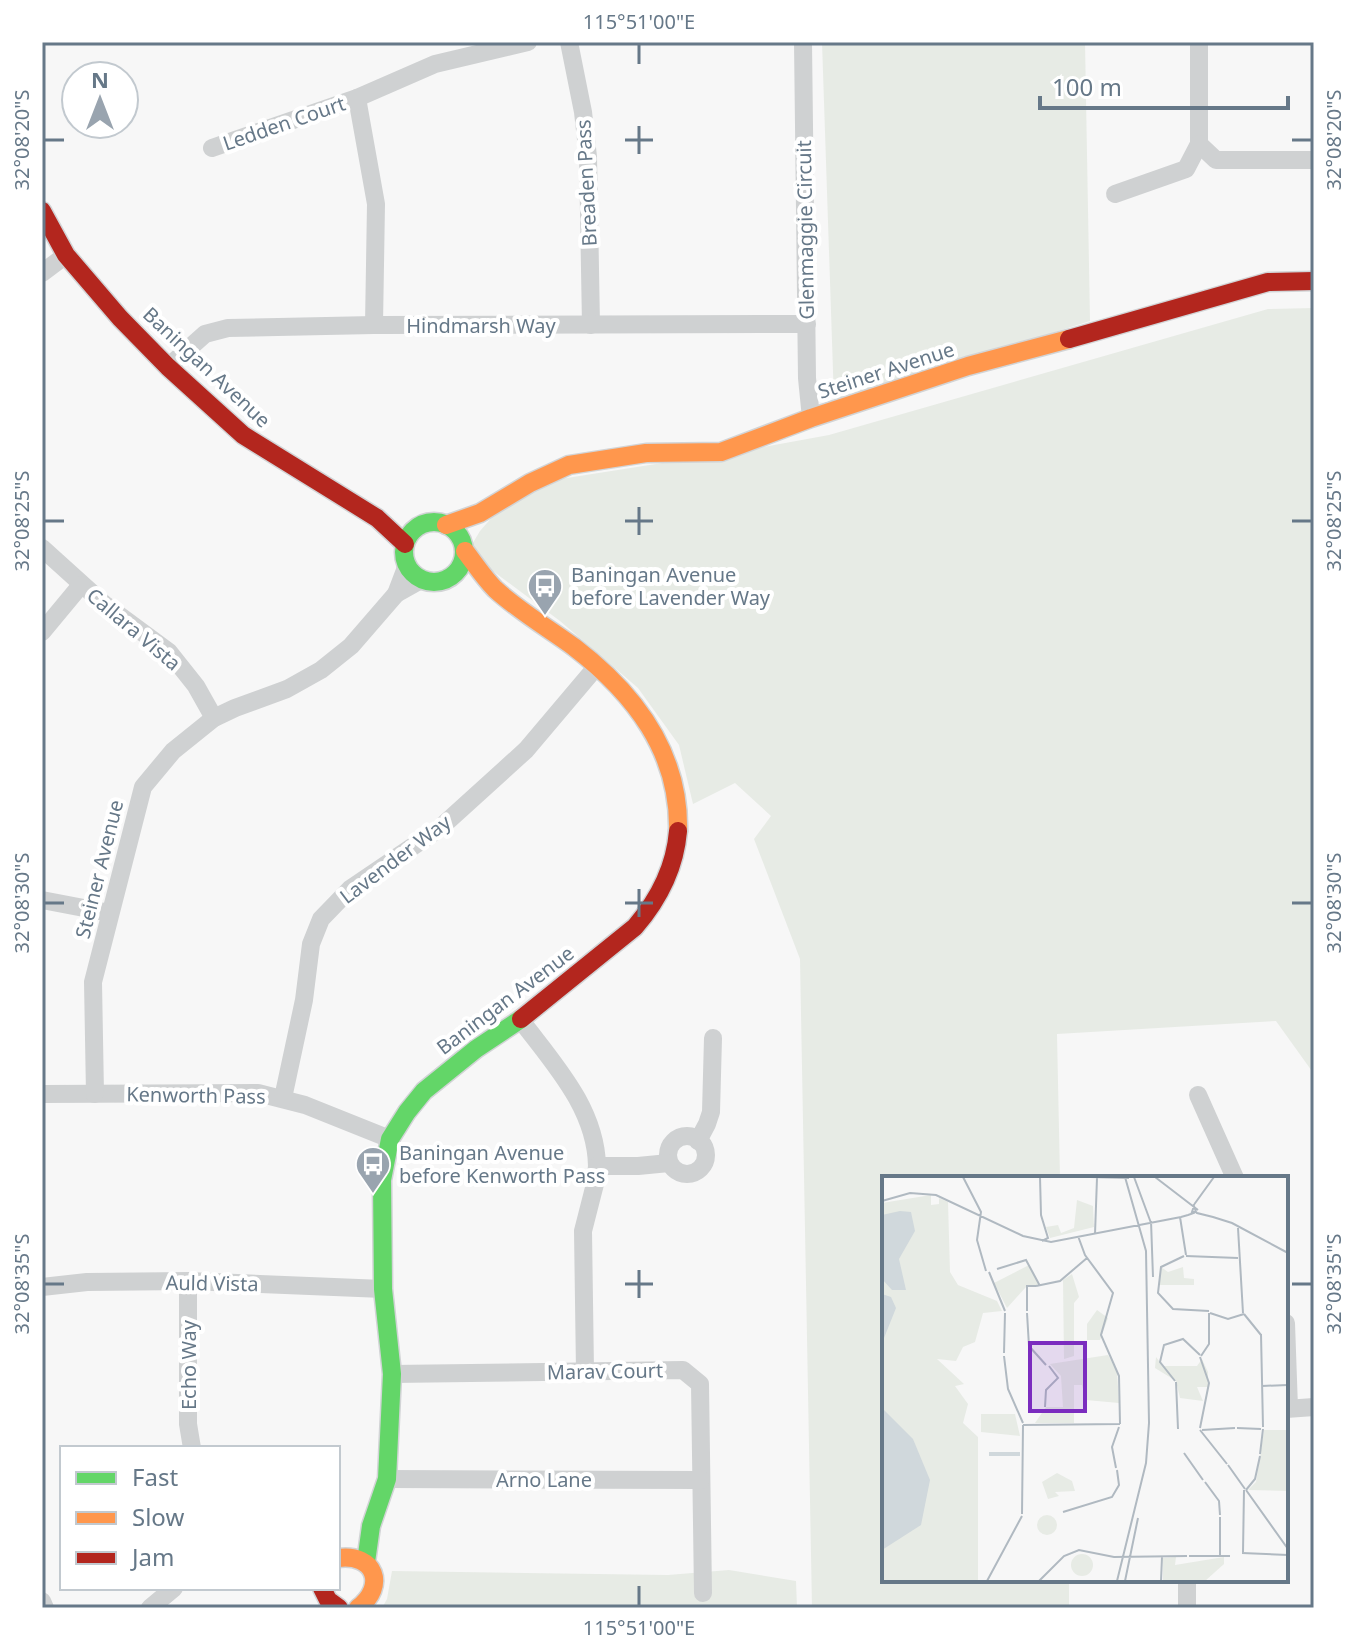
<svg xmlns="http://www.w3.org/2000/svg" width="1356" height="1650" font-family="'Noto Sans',sans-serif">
<rect width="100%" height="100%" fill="#f7f7f7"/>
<!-- green -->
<g fill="#e7ebe5">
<path d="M822 42H1085L1090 321 834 401Z"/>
<path d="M1314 308V1074L1276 1021 1057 1034 1060 1178H884V1580H1069V1608H812L800 959 754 839 771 816 735 783 693 804 679 745 638 688 560 621 478 560 471 546 480 531 494 515 554 480 758 448 829 435 1268 309Z"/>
<path d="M729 1570 796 1581 797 1608H382L387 1599 392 1571 668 1575Z"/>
</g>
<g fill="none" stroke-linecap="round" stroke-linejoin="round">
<!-- fast casing -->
<g stroke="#d2d4d6" stroke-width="21">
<g id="fast">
<circle cx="434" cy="552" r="30"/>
<path d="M366 1562 371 1526 387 1479 392 1374 383 1289 382 1180 390 1139 407 1112 424 1091 476 1049 521 1019"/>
</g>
</g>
<!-- slow casing -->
<g stroke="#d2d4d6" stroke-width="21">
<g id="slow">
<path d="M446 525 480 513 530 483 569 465 646 453 721 452 811 418 968 366 1069 339"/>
<path d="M465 551C475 564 484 578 495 589 519 611 548 628 574 647 634 693 680 752 678 831"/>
<path d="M338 1558C375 1553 387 1586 358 1608"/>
</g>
</g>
<!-- jam casing -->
<g stroke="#d2d4d6" stroke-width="21">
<g id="jam">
<path d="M42 211 66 255 120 318 168 367 243 435 377 518 405 544"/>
<path d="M1069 339 1268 282 1314 281"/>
<path d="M521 1019 635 927C659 899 675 868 678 831"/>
<path d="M322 1588 328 1600 339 1608"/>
</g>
</g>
<!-- street -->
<g stroke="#cfd1d2" stroke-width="18">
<path d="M569 42 583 112 588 157 591 325"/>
<path d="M803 42 807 378 811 418"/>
<path d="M1199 42V144L1216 160H1314"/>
<path d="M212 148 357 98"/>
<path d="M1115 194 1186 169 1199 144"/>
<path d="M42 273 66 255"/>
<path d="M374 325 376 204 357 98 435 64 528 42"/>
<path d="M168 367 205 334 228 328 374 325 807 324"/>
<path d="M42 548 104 604 169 652 196 686 214 718"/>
<path d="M396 594 421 580"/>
<path d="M42 632 81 585"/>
<path d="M42 900 110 913"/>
<path d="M520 1019C553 1063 596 1108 597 1166"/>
<path d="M42 1094 258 1093 305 1105 390 1139"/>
<path d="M95 1094 93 982 143 787 173 751 214 718 235 708 287 689 321 670 351 646 396 594 407 565"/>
<path d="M1198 1095 1235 1178"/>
<path d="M283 1098 304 1000 311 944 321 919 350 889 440 828 526 750 597 666"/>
<circle cx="687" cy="1155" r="19"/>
<path d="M698 1141 707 1124 711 1112 713 1038"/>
<path d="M188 1281V1424L192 1448"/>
<path d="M42 1287 87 1282 188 1281 383 1289"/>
<path d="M1286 1323 1289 1408"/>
<path d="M585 1371 583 1231 595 1184 597 1166H638L669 1163"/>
<path d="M392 1374 683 1370 700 1384 703 1593"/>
<path d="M1286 1409 1314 1407"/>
<path d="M387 1479 701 1480"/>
<path d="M42 1601 45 1608"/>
<path d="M150 1608 174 1588"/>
<path d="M1187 1608V1580"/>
</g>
<!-- fast -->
<use href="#fast" stroke="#63d668" stroke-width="18"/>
<!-- slow -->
<use href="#slow" stroke="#ff974d" stroke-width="18"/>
<!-- jam -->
<use href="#jam" stroke="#b3261e" stroke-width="18"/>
</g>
<!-- ticks -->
<path fill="none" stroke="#667888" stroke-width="3" d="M639 44V64M639 126V154M44 140H64M625 140H653M1292 140H1312M639 507V535M44 521H64M625 521H653M1292 521H1312M639 889V917M44 903H64M625 903H653M1292 903H1312M639 1270V1298M44 1284H64M625 1284H653M1292 1284H1312M639 1586V1606"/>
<!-- icons -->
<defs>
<g id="bus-pin" transform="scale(1.8)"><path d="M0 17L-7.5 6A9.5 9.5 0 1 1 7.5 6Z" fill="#99a4af" stroke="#fff"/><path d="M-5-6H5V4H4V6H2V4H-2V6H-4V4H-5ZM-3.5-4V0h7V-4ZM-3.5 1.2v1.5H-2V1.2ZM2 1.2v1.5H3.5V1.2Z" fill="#fff"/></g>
</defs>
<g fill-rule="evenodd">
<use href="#bus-pin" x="545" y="586"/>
<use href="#bus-pin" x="373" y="1164"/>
</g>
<g text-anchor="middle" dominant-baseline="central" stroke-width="8" stroke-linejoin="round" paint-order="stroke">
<!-- street labels -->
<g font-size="20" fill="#667888" stroke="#fff">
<text transform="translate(284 123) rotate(-19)">Ledden Court</text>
<text transform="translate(586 183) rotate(-93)">Breaden Pass</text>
<text transform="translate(805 230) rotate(-91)">Glenmaggie Circuit</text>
<text x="481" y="325">Hindmarsh Way</text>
<text transform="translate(207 367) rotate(43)">Baningan Avenue</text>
<text transform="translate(886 370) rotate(-18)">Steiner Avenue</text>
<text transform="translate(134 629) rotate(40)">Callara Vista</text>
<text transform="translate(395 859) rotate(-37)">Lavender Way</text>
<text transform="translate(99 869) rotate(-76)">Steiner Avenue</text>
<text transform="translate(505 1000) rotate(-37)">Baningan Avenue</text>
<text transform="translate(196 1095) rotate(1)">Kenworth Pass</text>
<text transform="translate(212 1283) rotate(1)">Auld Vista</text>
<text transform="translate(188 1365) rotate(-90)">Echo Way</text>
<text transform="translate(605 1371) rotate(-1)">Marav Court</text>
<text x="544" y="1479">Arno Lane</text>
</g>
<!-- poi labels -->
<g font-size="20" fill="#667888" stroke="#fff" text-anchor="start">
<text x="571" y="574">Baningan Avenue<tspan x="571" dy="23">before Lavender Way</tspan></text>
<text x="399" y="1152">Baningan Avenue<tspan x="399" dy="23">before Kenworth Pass</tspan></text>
</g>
</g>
<!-- overview -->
<g transform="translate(882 1176)">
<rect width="406" height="406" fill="#f7f7f7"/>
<path d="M49 19V29L57 28V22L66 26 68 96 76 109 115 125 120 135 101 137 93 166 81 171 74 185 55 183 82 208 73 210 86 228 81 247 96 261V405H0V27ZM195 24 211 30 212 51 168 62 164 51 176 49 179 57 192 52ZM147 89 157 109 144 111 125 132 112 107ZM279 91 286 96 301 91 302 102 312 103V109H277ZM190 98 197 121 192 127V180L182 183 181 104ZM215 134 226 142 218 164H205V148ZM226 179 235 195 237 227 204 224 200 209H192V247H153L164 231H181L179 200 168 188ZM274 181 281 190H315L320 183 326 196V211H315L321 225 298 222 294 205 273 192ZM99 238H133L138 260 99 256ZM382 254H406V315L366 314 374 306ZM175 297 190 305 193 315 173 316 177 320 166 323 160 306ZM155 349a10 10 0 1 1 20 0a10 10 0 1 1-20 0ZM189 389a11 11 0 1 1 22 0a11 11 0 1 1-22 0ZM294 381 293 389 342 381V388L323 405H281V382Z" fill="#e7ebe5"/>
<path d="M18 35 29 36 33 55 17 83 24 114H10L0 103V39ZM0 118 9 121 14 132 2 162ZM0 232 31 263 48 304 39 349 0 374Z" fill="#d0d8dc"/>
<path fill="none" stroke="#d0d8dc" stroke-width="4" d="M107 278H138"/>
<path fill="none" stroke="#b0b9c1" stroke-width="2" d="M81 1 99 36 95 64 104 95M158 1 159 39 166 62 160 65M208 1 247 2M252 1 269 47M273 1 316 34M0 25 28 17 54 19 141 60 169 66 299 41 306 39 312 37 313 36H314L312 30 310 36H314L315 37 331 41 350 47 406 77M311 30 332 1M298 41 304 79M269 45 271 101M356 52 361 137M213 58 215 2M196 60 203 79 231 117 219 159 237 200 238 248M302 80 279 91 276 117 291 133 327 135M304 80 356 82M115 93 144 84 158 110M107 96 123 135M154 110 178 105 205 82M145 135V110H154M145 137 147 170 164 189M328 137 346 143 362 138M362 138 379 159M379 158 381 251M122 177 123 137M122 180 126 213 141 247M319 180 327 168V137M318 181 327 207 318 252M293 205 278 186 282 169 301 163 318 179M294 206 296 253M380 210 406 209M163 231 164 214 176 202 167 190M141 249 238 248M355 252 379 253M318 254 345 288M320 254 353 252M302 277 321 304M378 278 381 253M346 289 363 313M234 292 230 271 237 251M323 306 337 325 338 339M364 314 406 373M364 314 373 303 378 280M181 336 230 321 237 309 235 294M140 338 141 249M338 341V380M361 376 362 314M360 377 406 379M307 380H348M105 405 140 340M157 405 182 380 197 374 232 381 305 380M235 405 264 287 267 247 264 75 243 1M243 405 256 342M279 405 280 381"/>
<path fill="#7b2cbf" fill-opacity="0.15" stroke="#7b2cbf" stroke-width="4" d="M148 167H203V235H148Z"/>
<rect width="406" height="406" fill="none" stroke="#667888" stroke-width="4"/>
</g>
<!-- border -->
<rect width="1356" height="1650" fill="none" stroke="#ffffff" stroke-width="88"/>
<!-- legend -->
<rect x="60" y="1446" width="280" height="144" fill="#ffffff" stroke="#c2c9cf" stroke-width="2"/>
<rect x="76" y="1472" width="40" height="12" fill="#63d668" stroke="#c2c9cf" stroke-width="2"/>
<text x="132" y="1486" font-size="24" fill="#667888">Fast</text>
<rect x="76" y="1512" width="40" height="12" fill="#ff974d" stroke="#c2c9cf" stroke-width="2"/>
<text x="132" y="1526" font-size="24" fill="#667888">Slow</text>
<rect x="76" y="1552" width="40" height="12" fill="#b3261e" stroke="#c2c9cf" stroke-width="2"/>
<text x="132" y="1566" font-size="24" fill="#667888">Jam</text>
<!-- north arrow -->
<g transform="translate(100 100)"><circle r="38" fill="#ffffff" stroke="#c2c9cf" stroke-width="2"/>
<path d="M0-6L14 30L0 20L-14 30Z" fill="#99a4af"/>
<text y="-12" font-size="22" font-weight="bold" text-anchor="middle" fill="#667888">N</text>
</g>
<!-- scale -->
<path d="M1040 96v12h248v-12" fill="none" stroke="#667888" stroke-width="4"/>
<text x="1052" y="96" font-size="24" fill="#667888" stroke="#ffffff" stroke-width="6" paint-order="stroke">100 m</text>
<rect x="44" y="44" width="1268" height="1562" fill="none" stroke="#667888" stroke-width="3"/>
<g font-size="20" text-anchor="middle" fill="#667888">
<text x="639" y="29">115°51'00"E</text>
<text transform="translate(22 140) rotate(-90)" y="7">32°08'20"S</text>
<text transform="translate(1334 140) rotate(-90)" y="7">32°08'20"S</text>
<text transform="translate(22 521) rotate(-90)" y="7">32°08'25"S</text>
<text transform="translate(1334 521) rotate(-90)" y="7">32°08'25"S</text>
<text transform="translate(22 903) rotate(-90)" y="7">32°08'30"S</text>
<text transform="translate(1334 903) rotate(-90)" y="7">32°08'30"S</text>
<text transform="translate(22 1284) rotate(-90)" y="7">32°08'35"S</text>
<text transform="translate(1334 1284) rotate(-90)" y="7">32°08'35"S</text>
<text x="639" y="1635">115°51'00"E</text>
</g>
</svg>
